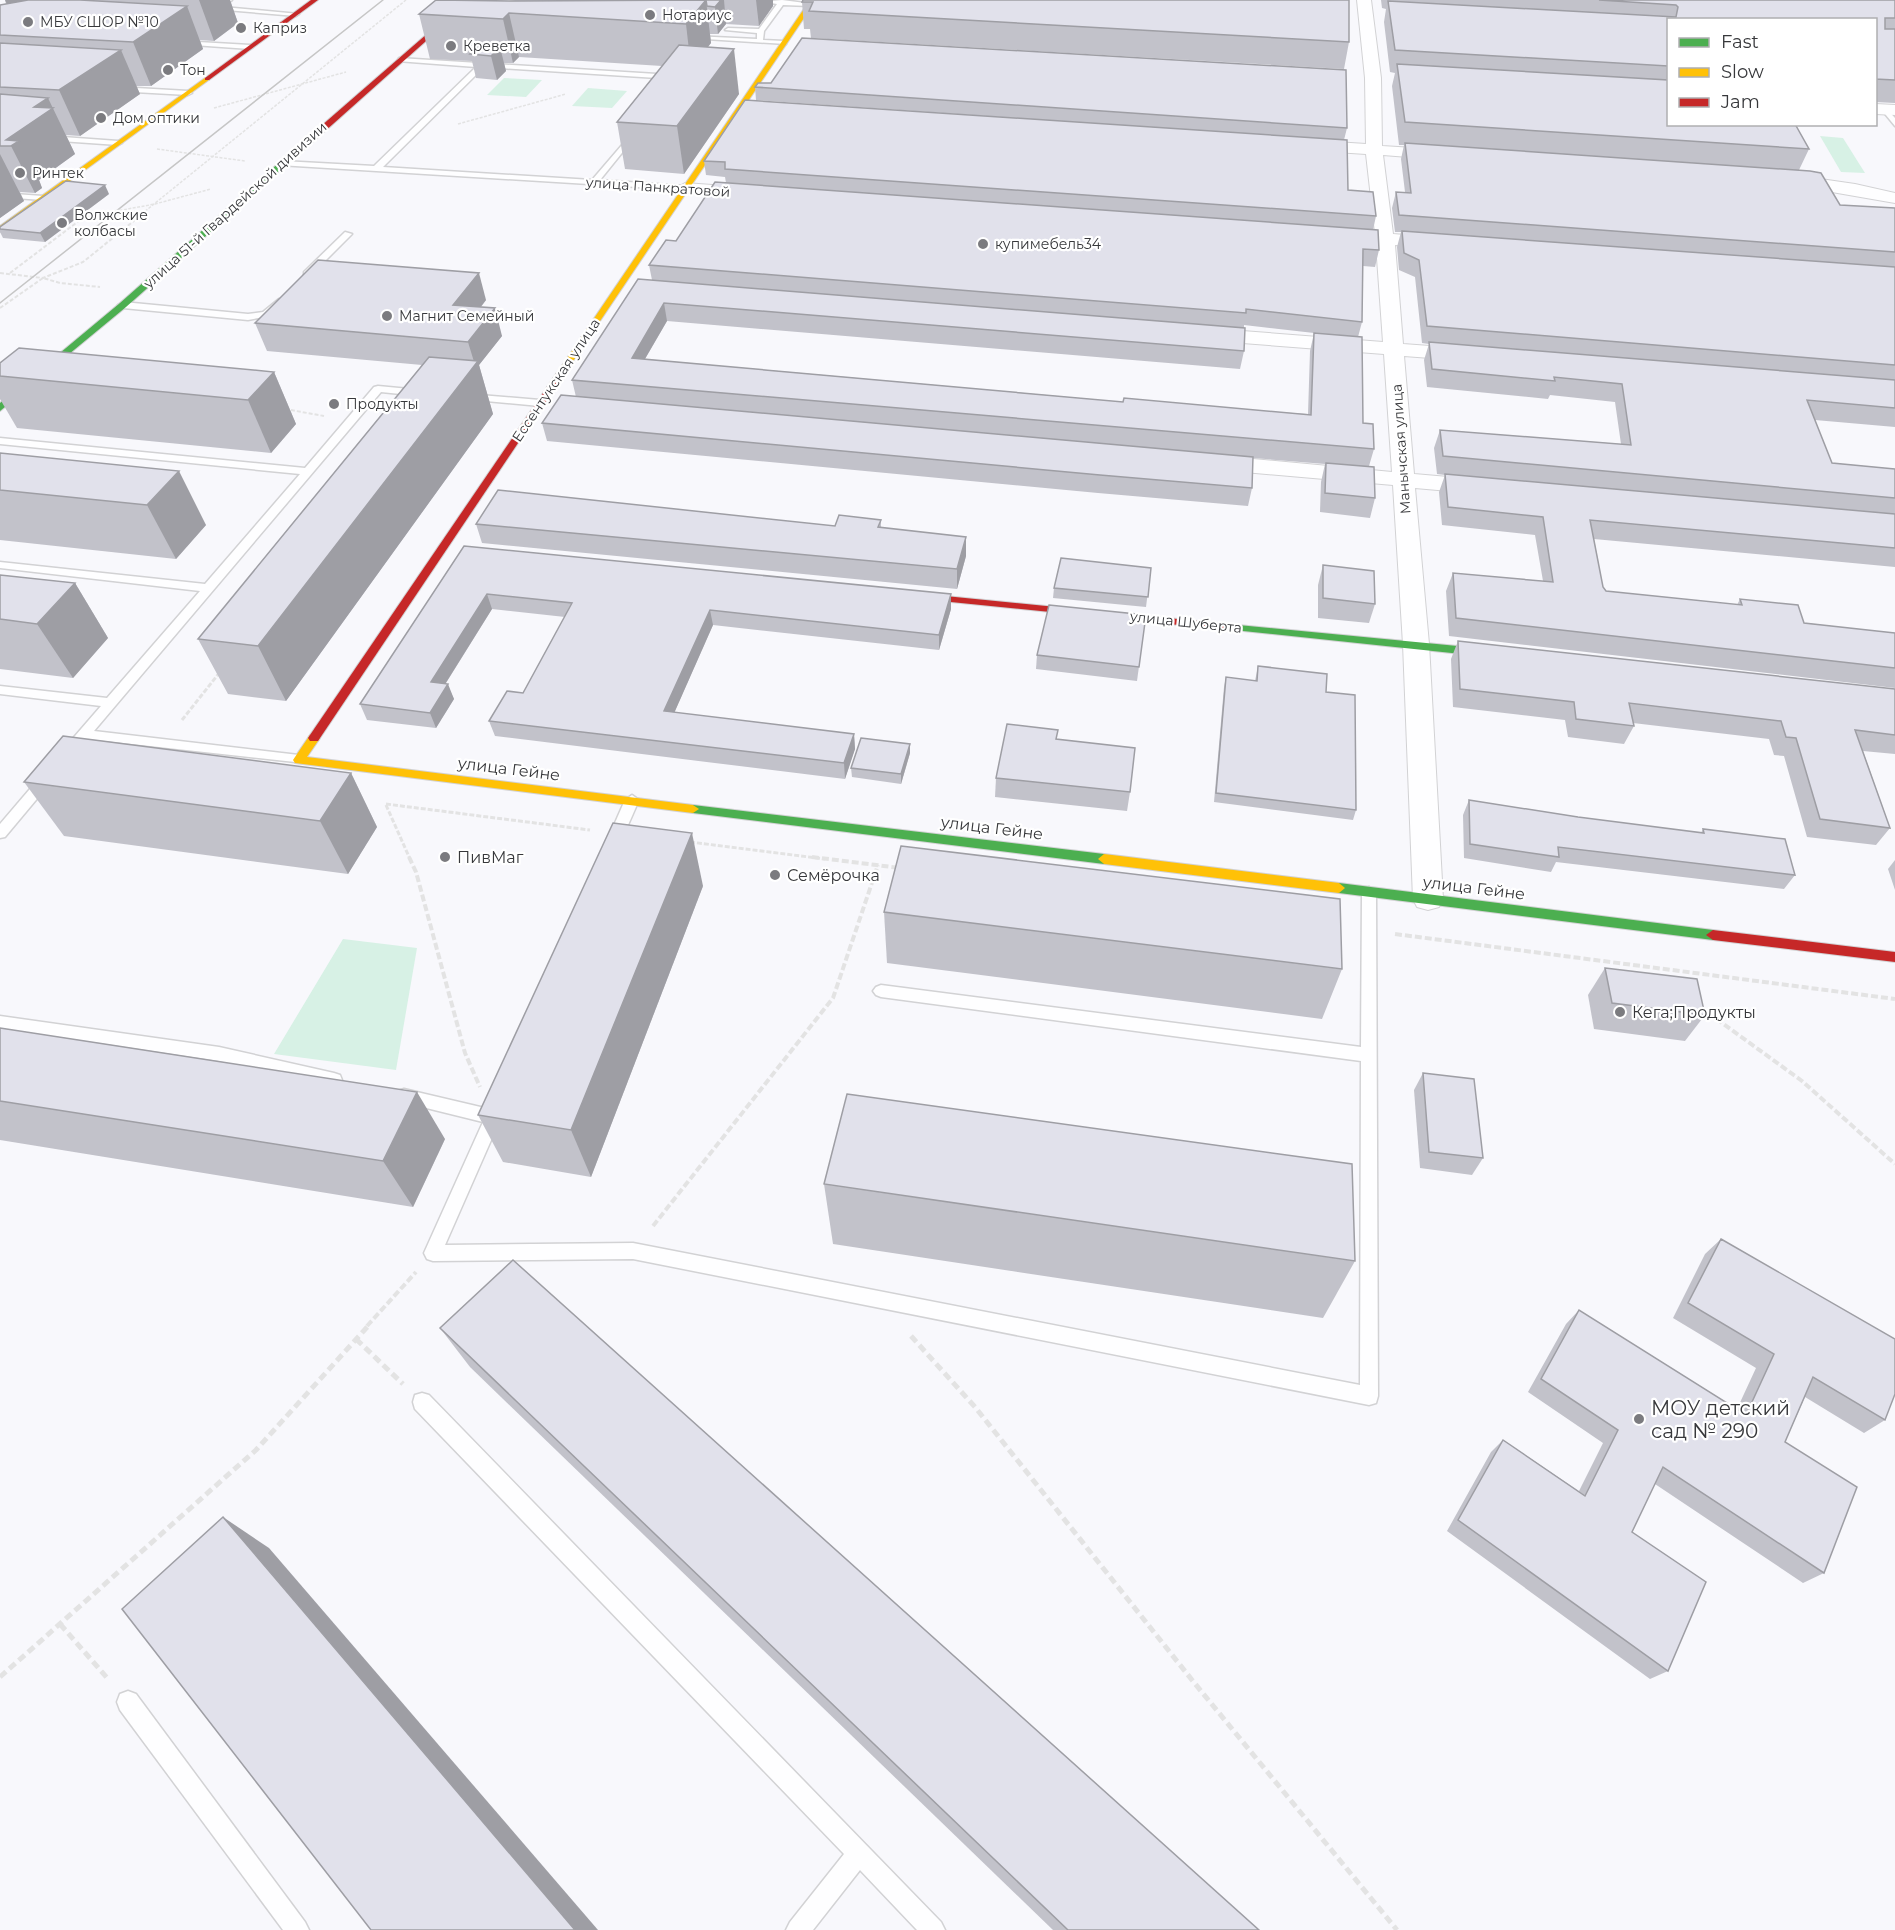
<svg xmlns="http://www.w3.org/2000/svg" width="1895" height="1930" font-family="Montserrat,sans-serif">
<rect width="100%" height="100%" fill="#f8f8fc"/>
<!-- green -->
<g fill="#d7f1e5">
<path d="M504 78 542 80 526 97 487 95Z"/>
<path d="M588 88 627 91 612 108 572 106Z"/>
<path d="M1820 136 1843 138 1865 173 1841 172Z"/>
<path d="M343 939 417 948 396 1070 274 1054Z"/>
</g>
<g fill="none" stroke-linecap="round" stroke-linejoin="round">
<!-- lane casing -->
<g stroke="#d2d2d4" stroke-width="3">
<g id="lane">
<path d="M224 0H232L223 7 299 14 296 16 214 9V7Z"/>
<path d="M782 0 813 4 810 6 783 5 764 31 763 40 784 41 786 44 690 38 693 36 757 39V33L725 30 728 28 759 29 777 4 771 3V1Z"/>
<path d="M181 41 250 45 253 47 250 49 179 44Z"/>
<path d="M399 58 673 75 677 77 673 79 484 67 383 167 592 180 634 131 638 133 600 180 685 186 689 188 685 190 279 165 278 163 282 161 374 166 476 67 397 61Z"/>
<path d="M119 87 188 91 192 93 188 95 116 91Z"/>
<path d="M1885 107 1895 118V126L1881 109Z"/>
<path d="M49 136 118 141 122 143 118 145 46 140Z"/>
<path d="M0 193 43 196 47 198 43 200 0 197Z"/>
<path d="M345 232 352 234 310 276H304V272Z"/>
<path d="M279 299 284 302 269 316 248 320 123 308 118 305 123 302 248 314 263 312Z"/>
<path d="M378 386 420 390 425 393 420 396 381 392 94 731 299 755 306 760 304 763 87 739 72 757 67 759 60 754 62 751 101 706 0 694V686L107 698 200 591 0 568V562L205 584 300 474 0 444V438L305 468 374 387Z"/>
<path d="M468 394 540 400 545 403 540 406 464 399V395Z"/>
<path d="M46 774 51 776 53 779 51 782 5 837 0 838V824L41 776Z"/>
<path d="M632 795 639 800 621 841 619 845H609L607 841 625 800Z"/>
<path d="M1369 887 1376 892 1378 1396 1376 1403 1369 1405 633 1259 433 1261 427 1259 424 1253 483 1122 398 1101 396 1096 398 1091 404 1089 489 1109 495 1106 501 1108 503 1113 445 1245 633 1243 1360 1385 1361 1061 881 997 876 995 873 991 876 987 881 985 1361 1047 1362 892Z"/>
<path d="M0 1016 219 1047 334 1073 340 1075 342 1080 340 1085 334 1087 219 1061 0 1028Z"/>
<path d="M422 1393 429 1395 941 1922 945 1930H917L860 1870 813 1930H786L790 1922 844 1854 415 1409 413 1402 415 1395Z"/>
<path d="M128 1691 136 1694 305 1922 309 1930H283L120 1710 117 1702 120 1694Z"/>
</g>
</g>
<!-- street casing -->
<g stroke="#d2d2d4" stroke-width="2">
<g id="street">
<path d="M1357 0H1371L1381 78 1382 146 1446 150 1454 155 1446 160 1383 155 1393 234 1441 238 1450 243 1441 248 1395 245 1403 344 1470 349 1477 351 1480 355 1477 359 1470 361 1404 356 1414 474 1483 480 1491 482 1494 487 1491 492 1483 494 1415 488 1429 644 1443 899 1439 907 1428 910 1417 907 1413 899 1403 644 1393 485 1210 469 1202 467 1199 462 1202 457 1210 455 1392 472 1384 354 1203 340 1196 338 1193 334 1196 330 1203 328 1383 342 1376 244 1336 241 1327 236 1336 231 1375 233 1366 154 1305 150 1297 145 1305 140 1366 144 1365 78Z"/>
<path d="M1876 104 1895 105V115L1876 114Z"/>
<path d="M1786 174 1855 184 1895 193V203L1780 183 1778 179Z"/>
<path d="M685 183 753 188 762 193 753 198 679 192 676 188Z"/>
</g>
</g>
<!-- fast casing -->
<g stroke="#d2d2d4" stroke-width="2">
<g id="fast">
<path d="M290 153 297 155 126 307 0 411V403L120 303Z"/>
<path d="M1228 624 1499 650 1505 654 1499 658 1224 629 1223 627Z"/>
<path d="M693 805 1104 854 1110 859 1104 864 693 813 687 809Z"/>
<path d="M1339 883 1713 930 1720 935 1713 940 1339 893 1333 888Z"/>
</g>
</g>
<!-- slow casing -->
<g stroke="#d2d2d4" stroke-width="2">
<g id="slow">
<path d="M810 0H816L565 373 558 375 557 373Z"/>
<path d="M205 78 210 79 0 232V226Z"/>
<path d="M314 734 320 738 307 757 693 805 699 809 693 813 295 763 293 760 295 757 310 735Z"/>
<path d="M1104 854 1339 883 1345 888 1339 893 1104 864 1098 859Z"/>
</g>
</g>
<!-- jam casing -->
<g stroke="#d2d2d4" stroke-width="2">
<g id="jam">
<path d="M311 0H318L209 80H205V78Z"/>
<path d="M466 0H472L296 157H290V153Z"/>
<path d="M558 371 565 373 318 741H310L308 738 310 735Z"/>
<path d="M905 592 1228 624 1233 627 1228 630 901 597 900 595Z"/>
<path d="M1713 930 1895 952V962L1713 940 1706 935Z"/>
</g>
</g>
<!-- path-far4 -->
<g stroke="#e3e3e3" stroke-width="1.5" stroke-dasharray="3 1.5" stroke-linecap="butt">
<path d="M214 108 346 72"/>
<path d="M458 124 566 94"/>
<path d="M157 149 245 161"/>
<path d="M78 217H84"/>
<path d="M84 217 155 204 211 189"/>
<path d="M138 217 406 0"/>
</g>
<!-- path-far3 -->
<g stroke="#e3e3e3" stroke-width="2" stroke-dasharray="4 2" stroke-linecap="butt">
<path d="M84 217 91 216"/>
<path d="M0 273 43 278 83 262 140 216"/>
<path d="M10 273 84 217H78"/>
<path d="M0 308 43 278 60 283 100 287"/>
<path d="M285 409 324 416"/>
</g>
<!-- path-far2 -->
<g stroke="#e3e3e3" stroke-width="3" stroke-dasharray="5 2" stroke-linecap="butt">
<path d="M182 720 220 672"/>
<path d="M386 804 590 830"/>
<path d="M386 805 410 859"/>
<path d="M690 842 825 859"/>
</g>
<!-- path-far1 -->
<g stroke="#e3e3e3" stroke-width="4" stroke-dasharray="7 3" stroke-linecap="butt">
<path d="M409 857 416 872 465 1053 480 1087"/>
<path d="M812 857 900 868"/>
<path d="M1395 934 1895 999"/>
<path d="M1700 1007 1802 1081 1895 1164"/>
<path d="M653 1226 833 998 878 865"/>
<path d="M367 1326 416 1272"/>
</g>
<!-- path -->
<g stroke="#e3e3e3" stroke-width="5" stroke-dasharray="8 4.5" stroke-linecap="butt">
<path d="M911 1336 975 1407 1192 1680 1397 1930"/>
<path d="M356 1339 403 1384"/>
<path d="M60 1624 109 1680"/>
<path d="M0 1677 256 1450 369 1325"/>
</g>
<!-- lane -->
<use href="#lane" fill="#fefeff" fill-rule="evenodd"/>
<!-- street -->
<use href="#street" fill="#fefeff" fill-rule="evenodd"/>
<!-- fast -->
<use href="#fast" fill="#4caf50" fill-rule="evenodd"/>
<!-- slow -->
<use href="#slow" fill="#ffc107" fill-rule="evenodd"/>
<!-- jam -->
<use href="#jam" fill="#c62828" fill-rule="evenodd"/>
<!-- tram -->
<path stroke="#c6c6c6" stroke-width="1.5" d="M0 303 383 0"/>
</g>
<!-- wall -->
<g fill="#c2c2ca" fill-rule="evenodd">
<path d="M5 0H230L238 23 214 41 200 40 203 49 151 86H136L140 94 80 136 66 135 75 154 39 180 42 188 35 193 20 192 24 201 0 218V5L6 4Z"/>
<path d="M515 0H773V6L759 26 726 24 718 34H710L711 43 708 47 739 94 684 174 625 169 617 122 662 66 519 57 513 63H504L506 71 497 80 476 78 472 61 430 59 419 14Z"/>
<path d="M795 0H1349V42L1344 69 811 38 810 29H804L802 2V0Z"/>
<path d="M1381 0H1895V103L1875 102V20H1668V124L1809 149 1799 170 1840 205 1895 208V427L1815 420 1832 463 1895 469V567L1594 539 1603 587 1606 591 1737 605 1740 599 1804 623 1895 633V688L1449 636 1446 591 1453 573 1543 581 1535 535 1442 525 1439 492 1445 475 1437 474 1434 448 1440 430 1621 444 1615 402 1550 395 1548 399 1427 387 1424 360 1429 344 1422 343 1415 277 1399 270 1397 247 1401 232H1395L1392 208 1396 192H1405L1401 159 1404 145H1399L1392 86 1395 73 1390 72 1384 22 1386 9 1382 8Z"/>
<path d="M755 87 1347 128 1344 140 1348 190 1376 216 1373 230 1379 250 1375 267 1363 266 1362 322 1358 337 1363 423 1374 449 1369 466 1375 498 1370 518 1320 512 1321 482 1325 464 1253 458 1252 488 1248 506 1098 493 547 441 542 423 576 397 572 380 652 280 649 265 676 241 726 183 725 177 706 175 704 161 1001 117 756 100ZM667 321 1240 369 1244 351V325L1314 333 1310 351 1308 414 1123 402 645 359Z"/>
<path d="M109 194 45 242 3 238 0 232V227Z"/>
<path d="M486 300 481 307 502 336 479 365 493 414 286 701 228 694 198 639 422 365 267 351 255 323Z"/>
<path d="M0 363 274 372 296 424 271 453 17 428 0 399Z"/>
<path d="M0 453 206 525 176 559 0 540Z"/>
<path d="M881 520V527L966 556 957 589 482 543 476 524 835 526Z"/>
<path d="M464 546 951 609 939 650 713 625 674 713 854 734 855 749 845 779 495 736 489 721 523 693 565 617 492 609 446 683 454 699 436 728 367 720 360 704Z"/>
<path d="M1323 565 1375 604 1369 623 1318 618V585Z"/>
<path d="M1151 568 1146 607 1053 598 1054 588Z"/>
<path d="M0 575 75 583 108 638 73 678 0 669Z"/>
<path d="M1146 615 1137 681 1036 669 1037 655Z"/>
<path d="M1458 641 1895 689V754L1863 751 1890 828 1876 845 1807 837 1784 756 1774 755 1769 739 1633 723 1634 726 1624 744 1568 737 1565 720 1453 707 1451 659Z"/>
<path d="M1258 666 1326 692 1356 810 1353 820 1214 802 1224 687 1226 677 1255 681Z"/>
<path d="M1057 739 1130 792 1127 811 995 797 996 778Z"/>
<path d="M910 744V753L901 784 852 777 851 768Z"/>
<path d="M351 773 377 827 348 874 64 836 24 782Z"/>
<path d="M1469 800 1578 817 1701 833 1703 829 1795 875 1784 889 1556 862 1551 872 1464 858 1463 815Z"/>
<path d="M1895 860V890L1888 869Z"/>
<path d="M703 886 591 1177 503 1162 478 1115Z"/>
<path d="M884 912 1342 969 1322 1019 887 963Z"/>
<path d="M1605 968 1705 1015 1685 1041 1594 1029 1588 995Z"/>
<path d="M0 1028 445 1139 413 1207 0 1140Z"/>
<path d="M1423 1073 1483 1158 1472 1175 1420 1168 1414 1090Z"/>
<path d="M824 1184 1355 1261 1323 1318 833 1244Z"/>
<path d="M1721 1239 1885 1420 1864 1433 1805 1397 1785 1442 1824 1573 1803 1583 1655 1484 1632 1532 1668 1671 1650 1679 1447 1531 1491 1452 1503 1440 1579 1491 1603 1443 1528 1392 1566 1324 1579 1310 1737 1409 1756 1368 1673 1318 1705 1254Z"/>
<path d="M440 1328 1259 1930H1053L470 1367Z"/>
</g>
<!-- shaded-wall -->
<g fill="#9e9ea4">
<path d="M5 0H46L22 36Z"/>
<path d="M199 0H230L238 23 214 41Z"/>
<path d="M706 0 711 43 691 68 686 24Z"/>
<path d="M721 0H724L726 24 718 34 715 7Z"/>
<path d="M756 0H773V6L759 26Z"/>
<path d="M187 6 203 49 151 86 133 42Z"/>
<path d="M509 13 519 57 513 63 503 19Z"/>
<path d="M500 47 506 71 497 80 491 56Z"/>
<path d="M734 49 739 94 684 174 677 126Z"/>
<path d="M121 50 140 94 80 136 59 90Z"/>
<path d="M48 98 75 154 39 180 42 188 35 193 11 146 6 140 34 107Z"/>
<path d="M0 154 24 201 0 218Z"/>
<path d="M105 185 109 194 45 242 40 233Z"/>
<path d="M479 273 486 300 461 332 453 305Z"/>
<path d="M664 303 667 321 635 376 632 358Z"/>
<path d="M495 308 502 336 479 365 493 414 286 701 258 646 475 365 468 342Z"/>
<path d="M274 372 296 424 271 453 248 400Z"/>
<path d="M179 471 206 525 176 559 147 505Z"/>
<path d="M966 537V556L957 589V569Z"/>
<path d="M75 583 108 638 73 678 37 624Z"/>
<path d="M487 594 492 609 437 697 431 682Z"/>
<path d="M951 594V609L939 650V635Z"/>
<path d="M710 610 713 625 668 727 664 711Z"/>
<path d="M448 684 454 699 436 728 430 713Z"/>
<path d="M854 734 855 749 845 779 844 763Z"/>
<path d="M910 744V753L901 784V774Z"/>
<path d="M351 773 377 827 348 874 320 821Z"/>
<path d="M692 833 703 886 591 1177 571 1130Z"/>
<path d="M417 1092 445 1139 413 1207 383 1161Z"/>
<path d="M223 1517 269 1548 598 1930H575Z"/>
</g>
<!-- building -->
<g fill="#e1e1eb" stroke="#9e9ea4" stroke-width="1.5">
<path d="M28 0H80L187 6 133 42 0 35V5Z"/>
<path d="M436 0 515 1 706 0 686 24 509 13 503 19 419 14Z"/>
<path d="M706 0H721L715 7 707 6Z"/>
<path d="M803 0H1349V42L809 11 813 2H802Z"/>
<path d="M1599 0H1895V18H1885V29H1895V80L1875 79V20H1668V66L1395 50 1388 1 1676 17 1678 7 1676 5Z"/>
<path d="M802 38 1346 70 1347 128 755 87 758 83H771Z"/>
<path d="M0 43 121 50 59 90 0 87Z"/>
<path d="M679 45 734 49 677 126 617 122Z"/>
<path d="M479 46 500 47 491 56 470 54Z"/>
<path d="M1397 64 1668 80V124H1795L1809 149 1405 122Z"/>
<path d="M0 94 48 98 34 107 53 108 6 140 19 141 11 146H0Z"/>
<path d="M745 100 1347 140 1348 190 1373 192 1376 216 725 169V162L704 161Z"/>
<path d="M1405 143 1810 171 1821 173 1840 205 1895 208V252L1399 215 1396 192 1411 193Z"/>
<path d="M66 181 105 185 40 233 0 229V227Z"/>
<path d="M715 182 1378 230 1379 250 1363 249 1362 322 1246 309V313L649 265 666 240 676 241Z"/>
<path d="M1402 231 1895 267V365L1427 326 1419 260 1404 253Z"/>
<path d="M318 260 479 273 453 305 495 308 468 342 255 323Z"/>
<path d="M638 279 1245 328 1244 351 664 303 632 358 1123 402 1124 398 1311 415 1314 333 1362 337 1363 423 1373 424 1374 449 572 380Z"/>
<path d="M1429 342 1895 380V408L1807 400 1832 463 1895 469V498L1443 456 1440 430 1631 445 1622 384 1554 377 1555 381 1432 369Z"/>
<path d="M19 348 274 372 248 400 0 376V363Z"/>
<path d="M429 357 478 361 258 646 198 639Z"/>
<path d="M561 395 1253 457 1252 488 1100 475 542 423Z"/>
<path d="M0 453 179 471 147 505 0 490Z"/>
<path d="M1326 463 1374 467 1375 498 1325 493Z"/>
<path d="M1445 474 1895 514V548L1590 520 1603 587 1606 591 1742 605 1740 599 1798 605 1804 623 1895 633V668L1456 618 1453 573 1553 582 1543 517 1448 507Z"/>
<path d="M498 490 835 526 839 515 881 520 878 527 966 537 957 569 476 524Z"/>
<path d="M464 546 951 594 939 635 710 610 664 711 854 734 844 763 489 721 507 691 523 693 572 603 487 594 431 682 448 684 430 713 360 704Z"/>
<path d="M1061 558 1151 568 1148 597 1054 588Z"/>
<path d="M1323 565 1374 571 1375 604 1323 598Z"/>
<path d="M0 575 75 583 37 624 0 619Z"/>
<path d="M1049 605 1146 615 1139 667 1037 655Z"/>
<path d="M1458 641 1895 689V735L1855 730 1890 828 1820 819 1796 738 1786 737 1781 721 1629 703 1634 726 1576 719 1574 702 1460 689Z"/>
<path d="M1258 666 1327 674 1326 692 1355 695 1356 810 1216 793 1226 677 1257 681Z"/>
<path d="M1007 724 1058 730 1056 739 1135 748 1130 792 996 778Z"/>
<path d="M63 736 351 773 320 821 24 782Z"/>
<path d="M861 738 910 744 901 774 851 768Z"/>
<path d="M1469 800 1578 817 1704 833 1703 829 1785 839 1795 875 1558 847 1559 857 1470 844Z"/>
<path d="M613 823 692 833 571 1130 478 1115Z"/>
<path d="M901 846 1340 899 1342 969 884 912Z"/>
<path d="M1605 968 1697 979 1705 1015 1612 1003Z"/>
<path d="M0 1028 417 1092 383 1161 0 1101Z"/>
<path d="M1423 1073 1474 1079 1483 1158 1429 1152Z"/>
<path d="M847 1094 1352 1164 1355 1261 824 1184Z"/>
<path d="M1721 1239 1895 1339V1394L1885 1420 1813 1377 1785 1442 1857 1487 1824 1573 1663 1467 1632 1532 1706 1582 1668 1671 1458 1520 1503 1440 1585 1496 1618 1430 1541 1379 1579 1310 1746 1415 1774 1354 1688 1303Z"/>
<path d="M513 1260 1259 1930H1068L440 1328Z"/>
<path d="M223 1517 575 1930H371L122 1609Z"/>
</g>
<!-- markers -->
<g fill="#7b7b7f" stroke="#fff" stroke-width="2">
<circle cx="650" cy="15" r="6"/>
<circle cx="28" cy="22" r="6"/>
<circle cx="241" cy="28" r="6"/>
<circle cx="451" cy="46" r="6"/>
<circle cx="168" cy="70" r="6"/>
<circle cx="101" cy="118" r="6"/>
<circle cx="20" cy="173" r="6"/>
<circle cx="62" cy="223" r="6"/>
<circle cx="983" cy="244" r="6"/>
<circle cx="387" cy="316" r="6"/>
<circle cx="334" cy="404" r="6"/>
<circle cx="445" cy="857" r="6"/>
<circle cx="775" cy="875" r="6"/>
<circle cx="1620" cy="1012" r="6"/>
<circle cx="1639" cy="1419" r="6"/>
</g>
<g text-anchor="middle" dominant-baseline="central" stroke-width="4.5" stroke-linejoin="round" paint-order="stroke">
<!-- far-poi labels -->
<g font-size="14" fill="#37383b" stroke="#fff" text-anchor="start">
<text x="662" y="15">Нотариус</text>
<text x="40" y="22">МБУ СШОР №10</text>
<text x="253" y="28">Каприз</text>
<text x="463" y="46">Креветка</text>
<text x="180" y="70">Тон</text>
<text x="113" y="118">Дом оптики</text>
<text x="32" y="173">Ринтек</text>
<text x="74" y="215">Волжские<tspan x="74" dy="16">колбасы</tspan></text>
<text x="995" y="244">купимебель34</text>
<text x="399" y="316">Магнит Семейный</text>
<text x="346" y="404">Продукты</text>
</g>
<!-- far-street labels -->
<g font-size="14" fill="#37383b" stroke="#fff">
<text transform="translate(658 187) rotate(4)">улица Панкратовой</text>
<text transform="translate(235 205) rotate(-42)">улица 51-й Гвардейской дивизии</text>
<text transform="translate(556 380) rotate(-56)">Ессентукская улица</text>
<text transform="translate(1401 449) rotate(-94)">Манычская улица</text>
<text transform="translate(1186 622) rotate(6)">улица Шуберта</text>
</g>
<!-- street labels -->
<g font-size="16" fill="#37383b" stroke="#fff">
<text transform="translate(509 769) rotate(7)">улица Гейне</text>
<text transform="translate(992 828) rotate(7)">улица Гейне</text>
<text transform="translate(1474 888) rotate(7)">улица Гейне</text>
</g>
<!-- poi labels -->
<g font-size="16" fill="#37383b" stroke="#fff" text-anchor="start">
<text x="457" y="857">ПивМаг</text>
<text x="787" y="875">Семёрочка</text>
<text x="1632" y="1012">Кега;Продукты</text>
</g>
<!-- near-poi labels -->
<g font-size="20" fill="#37383b" stroke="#fff" text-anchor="start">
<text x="1651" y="1408">МОУ детский<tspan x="1651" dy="23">сад № 290</tspan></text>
</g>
</g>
<!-- legend -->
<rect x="1667" y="18" width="210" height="108" fill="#ffffff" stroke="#afafb1" stroke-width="1.5"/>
<rect x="1679" y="38" width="30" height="9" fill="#4caf50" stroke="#afafb1" stroke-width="1.5"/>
<text x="1721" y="48" font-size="18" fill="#37383b">Fast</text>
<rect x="1679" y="68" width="30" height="9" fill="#ffc107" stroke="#afafb1" stroke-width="1.5"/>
<text x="1721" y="78" font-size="18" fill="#37383b">Slow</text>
<rect x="1679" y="98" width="30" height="9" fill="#c62828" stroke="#afafb1" stroke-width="1.5"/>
<text x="1721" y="108" font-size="18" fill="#37383b">Jam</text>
</svg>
